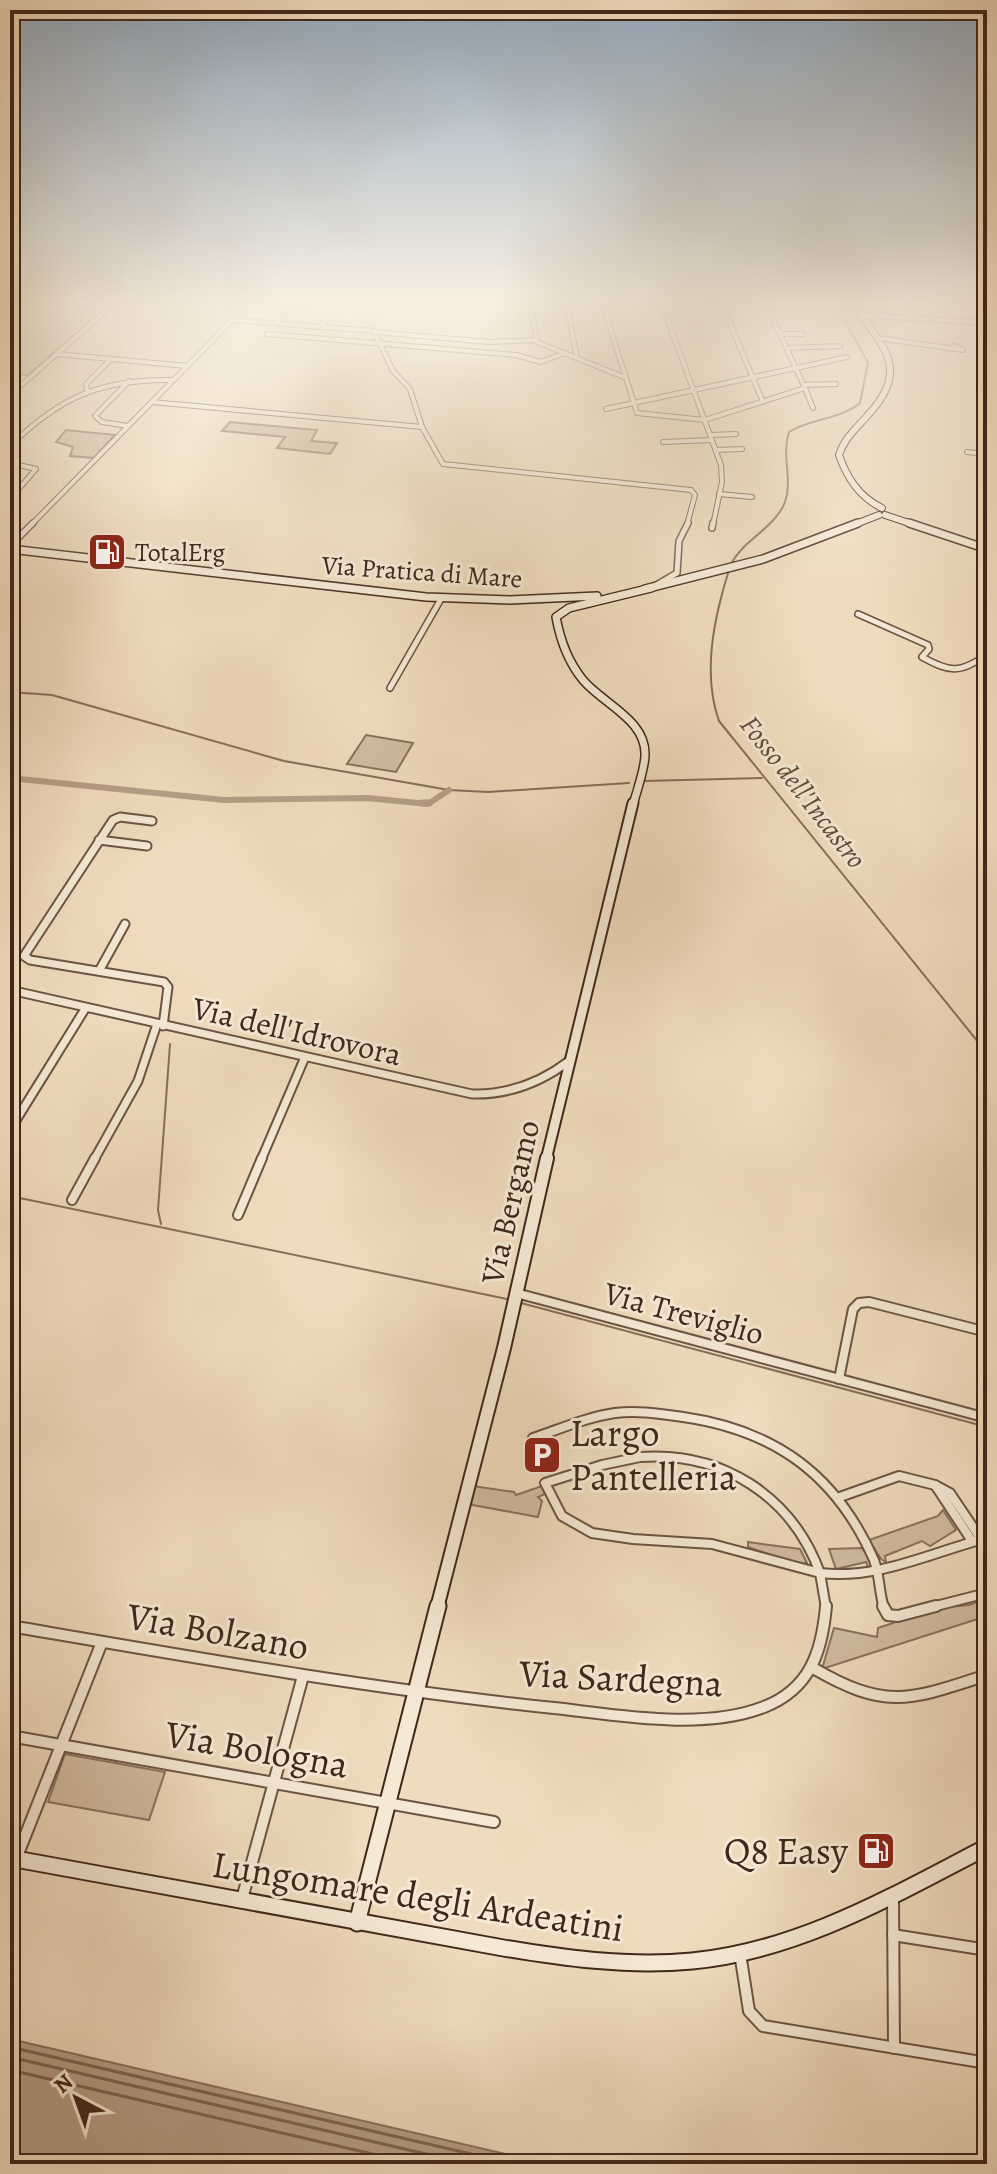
<svg xmlns="http://www.w3.org/2000/svg" width="997" height="2174" font-family="Alegreya,serif">
<rect width="100%" height="100%" fill="#efdbbd"/>
<filter id="stains"><feTurbulence type="fractalNoise" baseFrequency=".0025" numOctaves="4"/><feColorMatrix values="0 0 0 0 .2 0 0 0 0 .09 0 0 0 0 .02 0 0 0 .5 -.17"/></filter>
<radialGradient id="worn" r=".72"><stop offset=".6" stop-color="#630" stop-opacity="0"/><stop offset="1" stop-color="#630" stop-opacity=".3"/></radialGradient>
<!-- green -->
<g fill="#d1bca1" stroke="#88725e" stroke-width="2">
<path d="M10 302H102L109 305 28 375 10 374Z"/>
<path d="M230 422 317 430 311 441 337 443 330 454 277 448 285 437 222 431Z"/>
<path d="M66 430 115 435 94 458 70 456 73 447 56 442Z"/>
<path d="M366 735 413 743 396 772 347 764Z"/>
<path d="M473 1486 514 1492 516 1495 542 1486 545 1494 538 1497 542 1501 538 1517 467 1504Z"/>
<path d="M943 1510 956 1530 930 1546 922 1541 885 1556 886 1562 881 1559 869 1540 938 1516Z"/>
<path d="M748 1542 800 1549 807 1563 798 1564 748 1547Z"/>
<path d="M862 1548 871 1561 872 1569 869 1570 866 1562 836 1569 829 1549Z"/>
<path d="M987 1599V1616L822 1669 834 1628 877 1637 878 1628 937 1608 969 1605Z"/>
<path d="M65 1754 165 1772 149 1820 48 1802Z"/>
</g>
<!-- water -->
<path fill="#b49e86" stroke="#866e5b" stroke-width="2" d="M10 2039 549 2164H10Z"/>
<g fill="none" stroke-linecap="round" stroke-linejoin="round">
<!-- shore -->
<g stroke="#7a6250" stroke-width="3">
<path d="M10 2047 514 2164"/>
<path d="M10 2057 469 2164"/>
<path d="M10 2070 416 2164"/>
</g>
<!-- stream -->
<g stroke="#866e5b" stroke-width="2">
<path d="M731 564C744 539 775 528 785 502 793 479 781 455 789 432 812 418 839 420 860 403L868 363 835 302"/>
<path d="M729 570C714 618 702 673 719 721L987 1053"/>
<path d="M10 692 52 695 284 761 449 790 488 792 629 783"/>
<path d="M644 781 762 778"/>
<path d="M10 1196 507 1299"/>
<path d="M161 1224 158 1210 170 1044"/>
<path d="M521 1303 987 1427"/>
</g>
<!-- canal-far1 -->
<path stroke="#b49e86" stroke-width="6" d="M10 778 224 800 367 798 428 804 449 790"/>
<!-- canal -->
<path stroke="#b49e86" stroke-width="7" d="M422 803H429"/>
<!-- street-far4 casing -->
<g stroke="#6c5444" stroke-width="6">
<g id="street-far4">
<path d="M530 302 537 342 626 378 637 413 705 420 805 388 765 302"/>
<path d="M566 302 577 358"/>
<path d="M602 302 626 378"/>
<path d="M661 302 721 465 722 482 713 525"/>
<path d="M721 302 763 402"/>
<path d="M767 308 813 307"/>
<path d="M860 315 987 323"/>
<path d="M233 320 374 331 393 371 410 389 422 427 443 464 691 490 695 495 687 525"/>
<path d="M276 323 295 302"/>
<path d="M320 327 345 302"/>
<path d="M375 332 489 342 536 340"/>
<path d="M267 334 516 355 541 362 565 353"/>
<path d="M780 334H803"/>
<path d="M877 338 963 350 954 346"/>
<path d="M787 348 840 346"/>
<path d="M57 354 187 366"/>
<path d="M804 385 836 384"/>
<path d="M805 388 813 408"/>
<path d="M87 390 86 384 110 360"/>
<path d="M10 395 116 302"/>
<path d="M152 402 422 427"/>
<path d="M606 409 847 357"/>
<path d="M128 426 102 422 95 416 129 381"/>
<path d="M710 435 736 434"/>
<path d="M663 442 712 440"/>
<path d="M10 446C60 397 101 379 172 380"/>
<path d="M716 450 742 449"/>
<path d="M967 452 987 454"/>
<path d="M10 463 36 469 10 499"/>
<path d="M719 494 752 497"/>
<path d="M31 525 250 302"/>
</g>
</g>
<!-- street-far3 casing -->
<g stroke="#6c5444" stroke-width="8">
<g id="street-far3">
<path d="M712 528 713 523"/>
<path d="M10 546 33 523"/>
<path d="M653 587 677 573 679 541 688 523"/>
<path d="M858 614 928 645 929 649 922 657C951 673 959 673 987 655"/>
<path d="M390 688 441 599"/>
</g>
</g>
<!-- street-far2 casing -->
<g stroke="#6c5444" stroke-width="11">
<g id="street-far2">
<path d="M152 821 120 817 113 820 24 956 30 960 164 982 168 987 163 1026"/>
<path d="M99 840 147 846"/>
<path d="M99 971 125 924"/>
<path d="M10 990 472 1094C509 1095 540 1083 569 1061"/>
<path d="M10 1130 85 1009"/>
<path d="M94 1160 138 1081 157 1024"/>
<path d="M261 1160 305 1057"/>
</g>
</g>
<!-- street-far1 casing -->
<g stroke="#6c5444" stroke-width="12">
<g id="street-far1">
<path d="M72 1200 95 1158"/>
<path d="M238 1215 262 1158"/>
<path d="M516 1293 987 1418"/>
<path d="M839 1379 853 1309 859 1303 869 1302 987 1332"/>
<path d="M533 1438C560 1429 587 1417 615 1413 638 1410 661 1414 683 1417 774 1430 836 1474 874 1560 880 1576 879 1593 884 1608"/>
<path d="M640 1457C722 1451 792 1496 820 1573L712 1544 633 1539 592 1533 562 1516 545 1483 602 1465Z"/>
<path d="M837 1498 899 1476 935 1485"/>
<path d="M978 1540 987 1553"/>
<path d="M972 1541 935 1485 950 1493 981 1539"/>
<path d="M820 1573C878 1580 932 1552 987 1538"/>
<path d="M820 1573 826 1608"/>
<path d="M928 1608 987 1593"/>
</g>
</g>
<!-- street casing -->
<g stroke="#6c5444" stroke-width="14">
<g id="street">
<path d="M883 1606 888 1615 898 1616 936 1606"/>
<path d="M10 1626C191 1657 371 1689 554 1708 617 1715 703 1731 764 1707 810 1689 822 1652 826 1606"/>
<path d="M813 1668C887 1711 910 1700 987 1675"/>
<path d="M10 1736 494 1822"/>
<path d="M16 1859 102 1642"/>
<path d="M893 1897 894 2048"/>
<path d="M242 1899 303 1676"/>
<path d="M893 1935 987 1950"/>
<path d="M740 1953 749 2011 763 2026 987 2063"/>
</g>
</g>
<!-- secondary-far4 casing -->
<g stroke="#40271b" stroke-width="8">
<g id="secondary-far4">
<path d="M852 302C880 345 913 367 868 415 857 428 844 438 839 455 847 478 859 497 882 508"/>
<path d="M885 515 915 525"/>
<path d="M853 525 879 515"/>
</g>
</g>
<!-- secondary-far3 casing -->
<g stroke="#40271b" stroke-width="10">
<g id="secondary-far3">
<path d="M909 523 987 549"/>
<path d="M10 549 426 597 510 600 597 596"/>
<path d="M645 589 763 559 858 523"/>
<path d="M633 805C637 790 644 772 645 756 647 720 603 704 583 680 569 663 560 639 556 617L569 608 651 588"/>
</g>
</g>
<!-- secondary-far2 casing -->
<g stroke="#40271b" stroke-width="13">
<path id="secondary-far2" d="M546 1160 633 803"/>
</g>
<!-- secondary-far1 casing -->
<g stroke="#40271b" stroke-width="16">
<path id="secondary-far1" d="M437 1608 504 1348 547 1158"/>
</g>
<!-- secondary casing -->
<g stroke="#40271b" stroke-width="19">
<g id="secondary">
<path d="M10 1858 498 1947C562 1958 627 1967 692 1961 799 1951 894 1895 987 1847"/>
<path d="M357 1923 438 1606"/>
</g>
</g>
<!-- street-far4 -->
<use href="#street-far4" stroke="#f5e8d4" stroke-width="4"/>
<!-- street-far3 -->
<use href="#street-far3" stroke="#f5e8d4" stroke-width="5"/>
<!-- street-far2 -->
<use href="#street-far2" stroke="#f5e8d4" stroke-width="7"/>
<!-- street-far1 -->
<use href="#street-far1" stroke="#f5e8d4" stroke-width="8"/>
<!-- street -->
<use href="#street" stroke="#f5e8d4" stroke-width="10"/>
<!-- secondary-far4 -->
<use href="#secondary-far4" stroke="#f5e8d4" stroke-width="6"/>
<!-- secondary-far3 -->
<use href="#secondary-far3" stroke="#f5e8d4" stroke-width="7"/>
<!-- secondary-far2 -->
<use href="#secondary-far2" stroke="#f5e8d4" stroke-width="9"/>
<!-- secondary-far1 -->
<use href="#secondary-far1" stroke="#f5e8d4" stroke-width="12"/>
<!-- secondary -->
<use href="#secondary" stroke="#f5e8d4" stroke-width="15"/>
</g>
<!-- sky -->
<linearGradient id="sky" x2="0" y2="1"><stop stop-color="#93abc1"/><stop offset="0.5" stop-color="#f8efe1"/><stop offset="1" stop-color="#f8efe1" stop-opacity="0"/></linearGradient>
<rect width="997" height="607" fill="url(#sky)"/>
<!-- icons -->
<defs>
<g id="fuel-square" transform="scale(2)"><rect x="-9" y="-9" width="18" height="18" rx="4" fill="#8f2418" stroke="#f5e8d4"/><path d="M-5.5-6h7V0h2V4h1.3V-2.5L3-4.5l.8-.8L6-3V5H2.5V1h-1V6h-7ZM-4.2-4.7v3.2H.2V-4.7Z" fill="#fff"/></g>
<g id="parking-square" transform="scale(2)"><rect x="-9" y="-9" width="18" height="18" rx="4" fill="#8f2418" stroke="#f5e8d4"/><path d="M-3.5-5.5H1a3.5 3.5 0 0 1 0 7H-1V5.5H-3.5ZM-1-3.4V-.6H.8a1.4 1.4 0 0 0 0-2.8Z" fill="#fff"/></g>
</defs>
<g fill-rule="evenodd">
<use href="#fuel-square" x="107" y="552"/>
<use href="#parking-square" x="542" y="1455"/>
<use href="#fuel-square" x="876" y="1851"/>
</g>
<g text-anchor="middle" dominant-baseline="central" stroke-width="6" stroke-linejoin="round" paint-order="stroke">
<!-- far-poi labels -->
<g font-size="26" fill="#40271b" stroke="#f5e8d4" text-anchor="start">
<text x="135" y="552">TotalErg</text>
</g>
<!-- far-street labels -->
<g font-size="26" fill="#40271b" stroke="#f5e8d4">
<text transform="translate(422 572) rotate(4)">Via Pratica di Mare</text>
</g>
<!-- far-water labels -->
<g font-size="28" font-style="italic" fill="#634b3b" stroke="#f5e8d4">
<text transform="translate(803 792) rotate(52)">Fosso dell'Incastro</text>
</g>
<!-- street labels -->
<g font-size="32" fill="#40271b" stroke="#f5e8d4">
<text transform="translate(297 1031) rotate(13)">Via dell'Idrovora</text>
<text transform="translate(510 1202) rotate(-77)">Via Bergamo</text>
<text transform="translate(684 1313) rotate(15)">Via Treviglio</text>
</g>
<!-- near-poi labels -->
<g font-size="38" fill="#40271b" stroke="#f5e8d4" text-anchor="start">
<text x="570" y="1433">Largo<tspan x="570" dy="44">Pantelleria</tspan></text>
<text x="848" y="1851" text-anchor="end">Q8 Easy</text>
</g>
<!-- near-street labels -->
<g font-size="38" fill="#40271b" stroke="#f5e8d4">
<text transform="translate(218 1631) rotate(10)">Via Bolzano</text>
<text transform="translate(621 1678) rotate(3)">Via Sardegna</text>
<text transform="translate(257 1749) rotate(10)">Via Bologna</text>
<text transform="translate(418 1896) rotate(9)">Lungomare degli Ardeatini</text>
</g>
</g>
<!-- margin -->
<rect width="997" height="2174" fill="none" stroke="#efdbbd" stroke-width="40"/>
<rect x="12" y="12" width="973" height="2150" fill="none" stroke="#40271b" stroke-width="4"/>
<rect x="20" y="20" width="957" height="2134" fill="none" stroke="#40271b" stroke-width="2"/>
<!-- north arrow -->
<g transform="translate(76 2098) rotate(319)" stroke="#f5e8d4" stroke-width="6" paint-order="stroke">
<path d="M0-6L14 30L0 20L-14 30Z" fill="#40271b"/>
<text y="-12" font-size="22" font-weight="bold" text-anchor="middle" fill="#40271b">N</text>
</g>
<rect width="100%" height="100%" filter="url(#stains)"/>
<rect width="100%" height="100%" fill="url(#worn)"/>
</svg>
